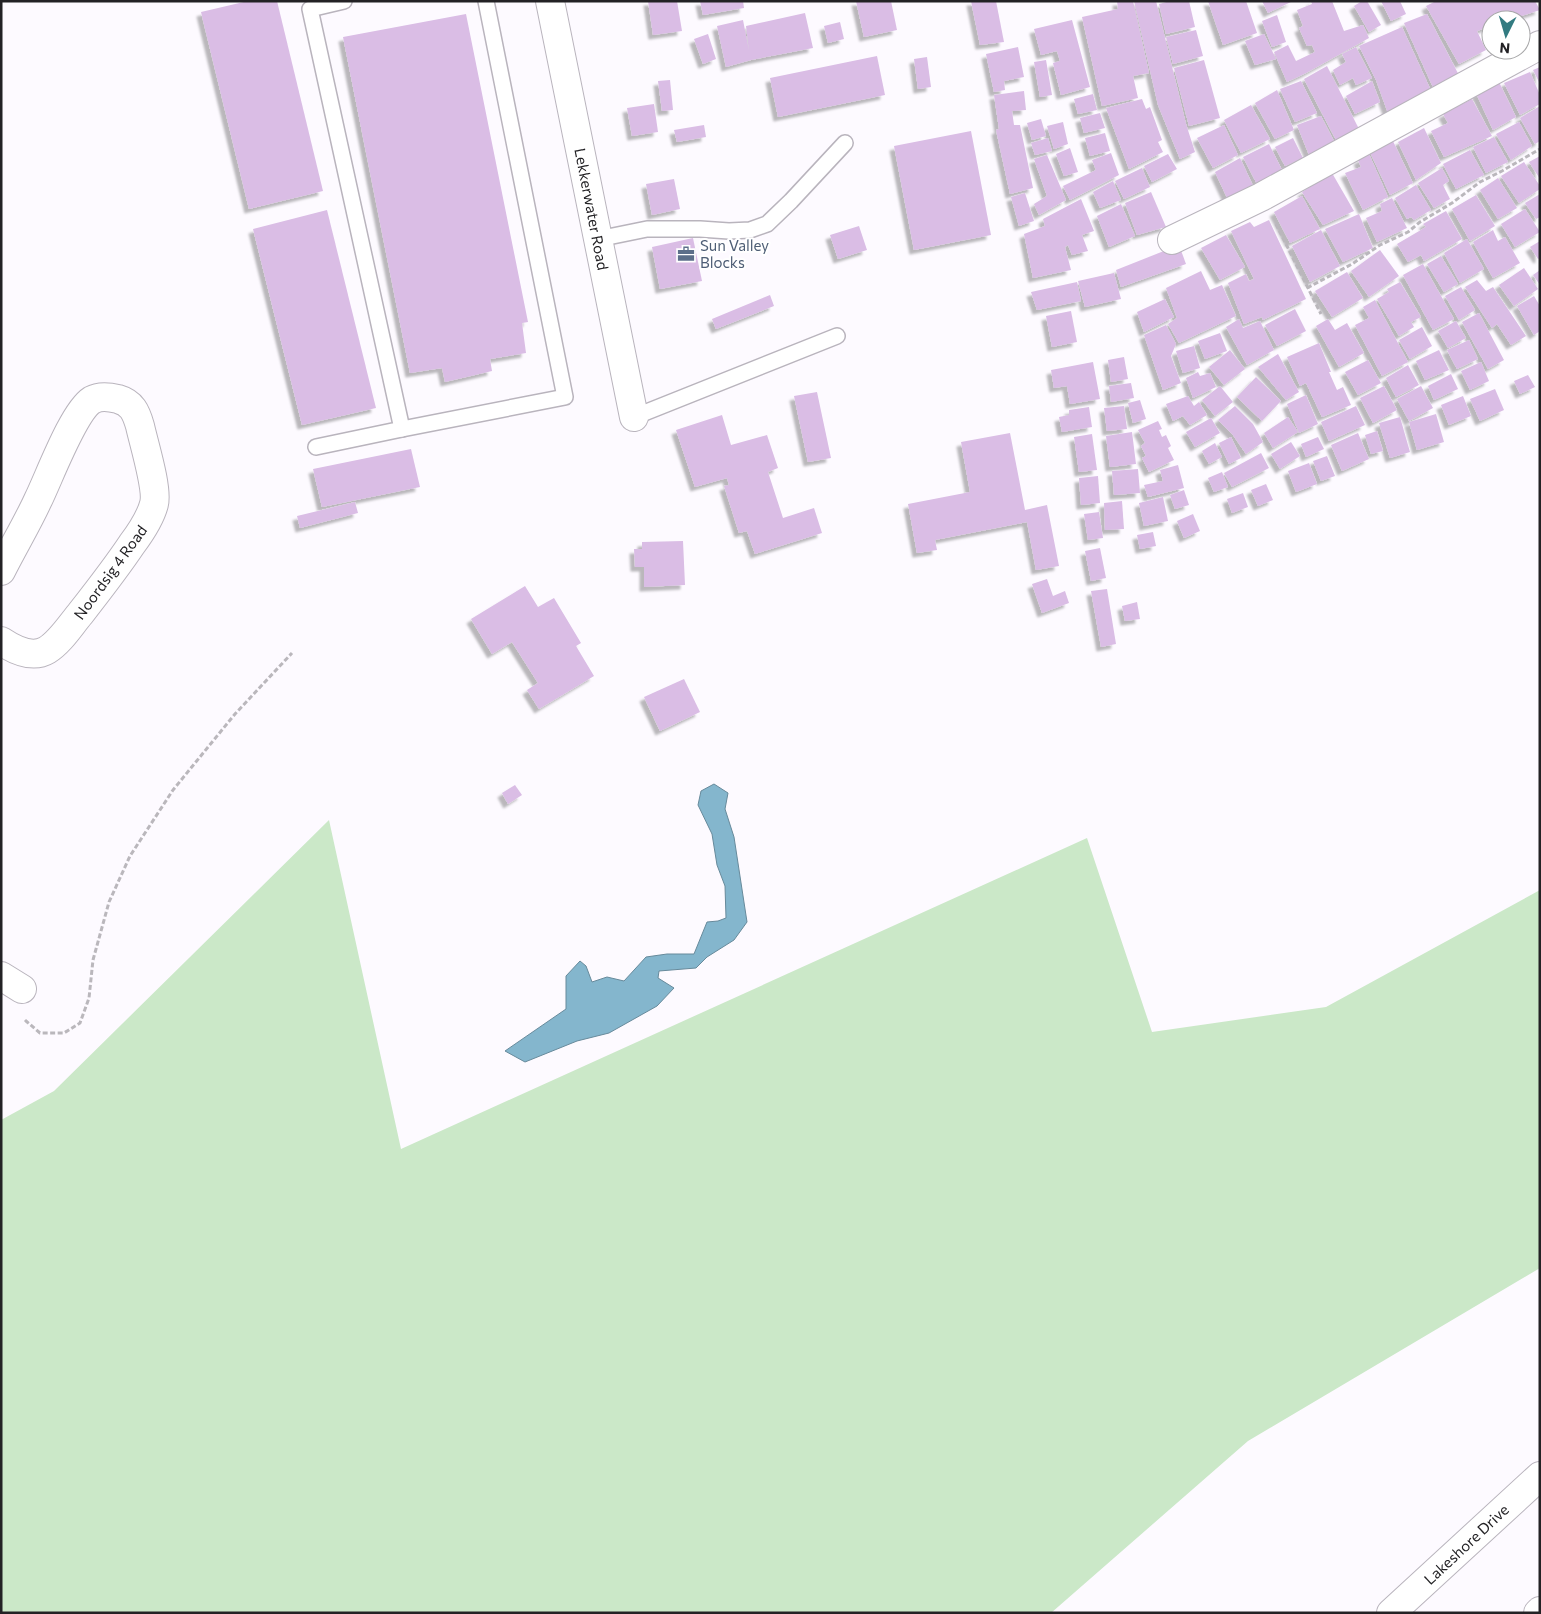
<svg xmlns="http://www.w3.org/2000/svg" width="1541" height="1614" font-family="Commissioner,sans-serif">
<defs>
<filter id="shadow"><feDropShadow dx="-4.5" dy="4.5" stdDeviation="1" flood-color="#0004"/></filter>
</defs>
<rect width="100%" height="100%" fill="#fdfaff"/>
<!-- green -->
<path fill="#cbe8c8" d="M329 820 401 1149 1087 838 1152 1032 1326 1007 1540 890V1268L1248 1441 1051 1613H1V1120L54 1091Z"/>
<!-- water -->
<path fill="#84b6cd" stroke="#678a9b" d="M714 784 728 793 725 809 734 837 747 922 734 940 707 957 696 968 659 971 658 978 674 988 657 1006 609 1033 577 1041 525 1062 505 1051 566 1009V976L580 961 586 966 592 982 607 977 624 981 646 957 667 954H694L707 922 718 921 726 918 725 886 717 865 712 834 698 805 701 791Z"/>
<!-- building -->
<g fill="#dabde5" filter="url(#shadow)">
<path d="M248 1H277L323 191 249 209 201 12Z"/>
<path d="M648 1H677L682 31 653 35Z"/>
<path d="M700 1H743L744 8 703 15Z"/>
<path d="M856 1H891L897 30 864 37Z"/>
<path d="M971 1H996L1004 42 980 45Z"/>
<path d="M1117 1H1133L1149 73 1133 76 1138 98 1102 106 1082 17 1118 9Z"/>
<path d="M1134 1H1156L1186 124 1195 152 1180 159 1158 105Z"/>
<path d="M1170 1H1189L1195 27 1166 34 1159 4Z"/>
<path d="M1208 1H1246L1257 33 1223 45Z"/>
<path d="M1262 1H1293L1268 13Z"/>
<path d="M1311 1H1332L1344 31 1363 25 1369 38 1306 73 1287 82 1274 52 1288 45 1296 61 1315 52 1312 45 1307 46 1299 28 1303 26 1297 10 1312 4Z"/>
<path d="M1362 1H1367L1381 25 1369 32 1354 6Z"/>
<path d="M1381 1H1400L1406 14 1391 21Z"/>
<path d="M1436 1H1535L1540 10 1509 20H1491V26L1477 31 1486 50 1459 64 1426 6Z"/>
<path d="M805 13 813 48 751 60 726 67 717 26 743 20 749 51 746 26Z"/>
<path d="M466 14 528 322 522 323 526 353 490 359 492 371 445 382 442 368 410 373 343 37Z"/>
<path d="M1427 14 1462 81 1436 94 1404 23Z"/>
<path d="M1277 15 1286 42 1272 47 1262 21Z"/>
<path d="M1072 20 1090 87 1061 95 1053 63 1060 61 1057 51 1041 55 1034 29Z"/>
<path d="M840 22 844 39 828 43 824 26Z"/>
<path d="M1402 27 1433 95 1389 116 1376 80 1359 46Z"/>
<path d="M1196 30 1203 56 1173 64 1166 37Z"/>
<path d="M708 34 716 59 703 64 694 39Z"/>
<path d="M1264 34 1276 59 1255 65 1245 41Z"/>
<path d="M1018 47 1024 77 1004 81 1005 90 994 92 986 54Z"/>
<path d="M1356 47 1372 78 1356 85 1353 78 1340 85 1333 70 1346 62 1342 54Z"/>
<path d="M877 56 885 95 778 117 770 78Z"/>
<path d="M927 57 931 87 918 89 914 59Z"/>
<path d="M1046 60 1052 95 1040 97 1034 62Z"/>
<path d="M1204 60 1220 118 1189 126 1174 68Z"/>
<path d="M1327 66 1359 129 1336 140 1304 79Z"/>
<path d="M1540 67V84L1533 70Z"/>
<path d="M1530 72 1540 95V104L1520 115 1504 83Z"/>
<path d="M670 80 673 110 662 111 658 81Z"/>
<path d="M1301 81 1317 113 1295 122 1280 89Z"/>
<path d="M1372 81 1380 102 1355 114 1346 96Z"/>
<path d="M1499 82 1516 117 1493 130 1476 93Z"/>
<path d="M1277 90 1294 130 1275 139 1255 103Z"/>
<path d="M1024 91 1026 110 1012 111 1014 125H1020L1033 188 1010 194 996 130 999 129 994 95Z"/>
<path d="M1093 94 1097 110 1078 114 1074 99Z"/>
<path d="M1142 99 1146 109 1150 107 1162 140 1158 142 1163 152 1129 169 1106 108Z"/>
<path d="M1472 99 1492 136 1444 157 1431 131 1448 123 1443 114Z"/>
<path d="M654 104 658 132 632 136 627 108Z"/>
<path d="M1251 105 1270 139 1241 153 1224 120Z"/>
<path d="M1540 106V141L1535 144 1520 118Z"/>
<path d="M1100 113 1105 128 1084 133 1080 118Z"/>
<path d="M1321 116 1337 147 1311 160 1297 125Z"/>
<path d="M1041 119 1046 136 1032 140 1027 123Z"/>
<path d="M1063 122 1068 144 1054 149 1047 126Z"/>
<path d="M1519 122 1532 146 1511 160 1496 134Z"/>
<path d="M704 125 706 137 677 142 674 130Z"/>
<path d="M1224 125 1238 155 1213 168 1197 138Z"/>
<path d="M1424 128 1441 163 1416 180 1398 142Z"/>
<path d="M971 131 991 235 914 250 894 146Z"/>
<path d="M1105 133 1110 151 1090 156 1085 138Z"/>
<path d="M1494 137 1508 162 1486 173 1473 147Z"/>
<path d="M1048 138 1052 151 1035 155 1031 143Z"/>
<path d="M1293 138 1303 158 1285 166 1275 147Z"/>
<path d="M1392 139 1413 183 1390 195 1369 150Z"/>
<path d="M1269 144 1286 178 1260 190 1243 157Z"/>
<path d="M1070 148 1078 172 1064 176 1056 154Z"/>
<path d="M1470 150 1484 175 1456 189 1443 164Z"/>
<path d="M1111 153 1119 175 1070 200 1063 186 1096 170 1092 160Z"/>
<path d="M1168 154 1177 169 1152 182 1144 166Z"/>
<path d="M1369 154 1388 197 1363 210 1345 173 1361 167 1358 160Z"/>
<path d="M1047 155 1066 200 1039 215 1034 204 1047 196 1034 159Z"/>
<path d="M1540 156V179L1529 162Z"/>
<path d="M1240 158 1255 190 1229 202 1215 172Z"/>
<path d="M1524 162 1540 186V189L1519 203 1501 176Z"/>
<path d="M1142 168 1150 187 1124 199 1115 181Z"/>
<path d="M1442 168 1449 181 1443 185 1450 199 1434 208 1418 183Z"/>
<path d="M1332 173 1354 211 1323 225 1302 192Z"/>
<path d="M1498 178 1517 208 1498 219 1480 190Z"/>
<path d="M674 179 680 209 652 215 646 184Z"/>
<path d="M1113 181 1121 200 1100 208 1093 192Z"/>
<path d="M1416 185 1431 210 1414 220 1411 217 1407 219 1395 198Z"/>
<path d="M1151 192 1166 227 1137 235 1125 203Z"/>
<path d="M1025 193 1034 221 1019 226 1011 197Z"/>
<path d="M1540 194V217L1536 219 1525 203Z"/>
<path d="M1476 195 1495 226 1470 241 1452 209Z"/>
<path d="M1302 196 1320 229 1290 243 1274 212Z"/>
<path d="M1392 198 1407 228 1377 242 1366 218 1382 211 1380 204Z"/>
<path d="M1081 199 1094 231 1082 235 1088 251 1072 255 1068 245 1065 247 1071 270 1033 278 1024 234 1045 226 1043 219Z"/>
<path d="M1121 204 1135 236 1109 247 1097 216Z"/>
<path d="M1525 209 1540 232 1515 247 1501 224Z"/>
<path d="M327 210 376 408 302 425 253 229Z"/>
<path d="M1446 211 1462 239 1424 261 1421 255 1408 262 1397 244 1426 227 1423 224Z"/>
<path d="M1359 214 1373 248 1343 262 1325 229Z"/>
<path d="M1269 220 1306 299 1263 320 1262 317 1244 324 1228 283 1246 274 1249 281 1254 279 1231 231 1250 222 1254 227Z"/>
<path d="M859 226 867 250 838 259 830 235Z"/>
<path d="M1321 230 1340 266 1310 282 1292 246Z"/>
<path d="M1493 230 1498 241 1505 237 1520 263 1493 278 1473 242Z"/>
<path d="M1226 235 1245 267 1220 280 1201 248Z"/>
<path d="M693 238 702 281 660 289 652 247Z"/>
<path d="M1467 239 1484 269 1460 283 1444 253Z"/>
<path d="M1540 241V258L1538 259 1530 247Z"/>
<path d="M1179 245 1186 264 1121 287 1116 270Z"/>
<path d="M1380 250 1399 276 1369 297 1351 271Z"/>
<path d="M1441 256 1458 284 1444 292 1427 264Z"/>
<path d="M1423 264 1454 319 1433 330 1403 275Z"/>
<path d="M1524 268 1538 289 1514 306 1499 285Z"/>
<path d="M1540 270V285L1533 275Z"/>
<path d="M1201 271 1210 290 1222 285 1236 316 1179 343 1168 324 1177 318 1166 288Z"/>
<path d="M1347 272 1363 298 1332 317 1315 291Z"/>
<path d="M1114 273 1121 299 1085 307 1078 281Z"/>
<path d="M1477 280 1486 291 1493 287 1526 336 1511 345 1497 324 1492 328 1465 287Z"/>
<path d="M1077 282 1081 301 1037 310 1031 292Z"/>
<path d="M1400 282 1421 317 1411 322 1414 327 1399 336 1377 299 1389 292 1387 289Z"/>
<path d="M1461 287 1475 310 1459 320 1445 296Z"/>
<path d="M770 295 774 306 716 329 712 319Z"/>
<path d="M1534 296 1540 306V331L1534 335 1517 306Z"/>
<path d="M1165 299 1174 317 1144 332 1137 312Z"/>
<path d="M1375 300 1408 362 1382 376 1355 325 1369 318 1363 307Z"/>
<path d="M1295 309 1306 331 1277 346 1265 325Z"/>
<path d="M1071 311 1077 342 1052 347 1046 316Z"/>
<path d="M1479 313 1504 360 1488 369 1462 322Z"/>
<path d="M1239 319 1243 328 1260 321 1274 350 1247 365 1226 327Z"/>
<path d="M1328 319 1335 330 1347 323 1364 353 1339 367 1316 326Z"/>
<path d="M1456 321 1466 338 1448 348 1438 331Z"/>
<path d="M1166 325 1176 344 1171 356 1181 383 1163 390 1144 335Z"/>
<path d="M1422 327 1432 346 1410 359 1399 340Z"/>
<path d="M1220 333 1227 351 1205 359 1198 341Z"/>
<path d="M1469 340 1478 359 1457 369 1447 350Z"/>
<path d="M1319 343 1331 372H1329L1337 390 1343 387 1351 405 1322 417 1306 383 1300 386 1287 357Z"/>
<path d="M1194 346 1200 368 1183 373 1176 351Z"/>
<path d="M1230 350 1245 369 1224 385 1209 367Z"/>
<path d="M1439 350 1449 370 1425 380 1416 361Z"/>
<path d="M1278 354 1299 392 1286 400 1258 367Z"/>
<path d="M1124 357 1128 379 1111 382 1108 360Z"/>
<path d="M1368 360 1381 383 1358 395 1345 372Z"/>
<path d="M1093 362 1100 399 1070 404 1067 386 1054 388 1051 370Z"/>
<path d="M1481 362 1489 381 1470 390 1461 371Z"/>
<path d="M1408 365 1419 385 1396 397 1386 378Z"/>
<path d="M1198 372 1200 376 1210 373 1216 387 1193 398 1186 378Z"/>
<path d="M1451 374 1458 389 1434 400 1428 386Z"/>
<path d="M1528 375 1535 387 1520 394 1514 381Z"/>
<path d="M1256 377 1281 401 1262 421 1237 397Z"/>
<path d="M1131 383 1134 398 1111 402 1109 386Z"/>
<path d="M1220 386 1233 402 1215 416 1202 400Z"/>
<path d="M1384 386 1397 410 1373 423 1360 398Z"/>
<path d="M1421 386 1433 408 1409 421 1397 399Z"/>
<path d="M1495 389 1504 410 1480 421 1470 399Z"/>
<path d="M817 392 831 458 808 462 794 396Z"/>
<path d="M1306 395 1318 424 1299 433 1287 404Z"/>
<path d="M1188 396 1194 406 1199 402 1207 415 1190 425 1183 416 1173 421 1166 404Z"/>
<path d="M1463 396 1471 416 1449 425 1441 405Z"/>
<path d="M1140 400 1146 419 1133 423 1128 403Z"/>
<path d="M1124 406 1127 429 1107 431 1104 408Z"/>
<path d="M1235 406 1253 424 1263 442 1246 454 1233 435 1218 420Z"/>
<path d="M1356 406 1365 425 1329 441 1321 422Z"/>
<path d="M1089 407 1092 427 1062 432 1059 417 1069 415V410Z"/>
<path d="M1436 414 1444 442 1417 450 1409 422Z"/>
<path d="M722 415 731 445 767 435 778 468 768 472 783 518 814 508 822 533 755 554 747 531 739 533 724 486 729 485 727 478 695 487 676 430Z"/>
<path d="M1288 417 1298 432 1273 448 1264 433Z"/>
<path d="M1400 417 1410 452 1390 458 1379 423Z"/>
<path d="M1211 418 1220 433 1195 447 1186 432Z"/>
<path d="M1158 421 1162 429 1159 430 1162 437 1166 435 1171 446 1168 448 1174 460 1149 472 1142 458 1146 456 1141 446 1145 443 1138 430Z"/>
<path d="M1377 431 1383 451 1371 454 1365 435Z"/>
<path d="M1132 432 1136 464 1110 467 1106 436Z"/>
<path d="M1010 433 1025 510 1047 505 1059 566 1036 570 1027 522 935 540 937 550 917 553 908 504 970 492 961 442Z"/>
<path d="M1358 433 1369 459 1342 471 1331 445Z"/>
<path d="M1092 434 1097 470 1079 472 1074 437Z"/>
<path d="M1231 437 1241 458 1229 464 1219 443Z"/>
<path d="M1318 437 1324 449 1306 457 1301 444Z"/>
<path d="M1291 442 1300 456 1280 469 1271 454Z"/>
<path d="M1215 443 1222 457 1209 464 1202 451Z"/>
<path d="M411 449 420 487 322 507 313 469Z"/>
<path d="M1261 453 1269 468 1232 487 1224 473Z"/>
<path d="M1327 456 1335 476 1321 481 1313 461Z"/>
<path d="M1309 463 1317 484 1296 492 1288 471Z"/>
<path d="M1178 465 1184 488 1148 497 1144 485 1163 481 1160 470Z"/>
<path d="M1138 469 1140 493 1114 495 1112 471Z"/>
<path d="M1222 472 1228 487 1214 492 1208 478Z"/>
<path d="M1098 476 1100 503 1081 505 1079 478Z"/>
<path d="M1266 484 1273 500 1258 506 1251 490Z"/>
<path d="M1184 490 1189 505 1175 509 1170 495Z"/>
<path d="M1243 493 1248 507 1232 513 1227 499Z"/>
<path d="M1163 497 1168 521 1144 526 1139 503Z"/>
<path d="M1122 501 1124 529 1105 530 1104 503Z"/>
<path d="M355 502 358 513 300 528 297 516Z"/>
<path d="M1099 512 1103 538 1088 540 1084 514Z"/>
<path d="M1193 514 1200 531 1184 538 1177 521Z"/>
<path d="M1153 532 1156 546 1140 549 1137 535Z"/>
<path d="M683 541 685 585 644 587V567H635L634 549H642V542Z"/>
<path d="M1100 548 1106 578 1091 581 1085 551Z"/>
<path d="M1047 579 1053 596 1065 591 1069 603 1042 613 1032 584Z"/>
<path d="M525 586 538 607 554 598 581 643 576 646 594 676 539 709 527 690 538 683 512 642 492 654 471 619Z"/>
<path d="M1107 589 1116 644 1101 647 1091 591Z"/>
<path d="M1137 602 1140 619 1125 621 1122 606Z"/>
<path d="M684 679 700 712 660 731 644 697Z"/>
<path d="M515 785 522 795 508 804 502 793Z"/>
</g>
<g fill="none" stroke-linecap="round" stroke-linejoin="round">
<!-- service casing -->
<g stroke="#b9b4bd" stroke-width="18">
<g id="service">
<path d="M598 239 647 229H700L729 231 750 230 767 224 791 201 845 143"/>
<path d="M634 417 837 336"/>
<path d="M402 429 565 397 486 1"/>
<path d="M316 447 402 429 310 9 344 1"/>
</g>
</g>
<!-- minor casing -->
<g stroke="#b9b4bd" stroke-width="30">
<g id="minor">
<path d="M550 1 634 417"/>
<path d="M1172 240 1261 197 1540 45"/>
<path d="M1 571C13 547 27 524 38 500 49 478 73 412 92 400 99 396 110 397 118 399 132 403 136 412 140 426 144 444 158 489 154 504 150 519 141 532 132 544 116 568 98 591 80 614 70 626 60 642 47 650 32 659 13 649 1 641"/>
<path d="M1 976 22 989"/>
<path d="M1391 1613 1540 1476"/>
<path d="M1538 1613 1540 1611"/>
</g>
</g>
<!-- path -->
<g stroke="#bab7bc" stroke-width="3" stroke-dasharray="5 2.5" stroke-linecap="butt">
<path d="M1276 224 1321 314"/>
<path d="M1307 288 1352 264 1380 245 1408 232 1420 222 1452 203 1480 182 1502 171 1540 149"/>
<path d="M25 1020 26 1021 40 1033H64L80 1023 89 998 93 960 109 902 130 856 173 790 235 714 292 653"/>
</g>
<!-- service -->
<use href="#service" stroke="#fff" stroke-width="15"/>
<!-- minor -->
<use href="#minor" stroke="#fff" stroke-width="28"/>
</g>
<!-- icons -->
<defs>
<g id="office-bare" transform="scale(1.35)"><path d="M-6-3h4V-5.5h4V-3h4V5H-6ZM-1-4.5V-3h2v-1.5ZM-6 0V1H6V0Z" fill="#5c6f8a" stroke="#fff" stroke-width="2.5" paint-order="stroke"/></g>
</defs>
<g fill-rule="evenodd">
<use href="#office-bare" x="686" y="254"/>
</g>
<g text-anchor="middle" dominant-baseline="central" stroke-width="4" stroke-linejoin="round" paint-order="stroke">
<!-- street labels -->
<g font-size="15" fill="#232225" stroke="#fff">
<text transform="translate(592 209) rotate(79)">Lekkerwater Road</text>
<text transform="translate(110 572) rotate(-54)">Noordsig 4 Road</text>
<text transform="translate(1466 1544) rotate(-43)">Lakeshore Drive</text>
</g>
<!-- service labels -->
<g font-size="15" fill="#4e5e75" stroke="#fff" text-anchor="start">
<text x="700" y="245">Sun Valley<tspan x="700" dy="17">Blocks</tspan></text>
</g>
</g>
<!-- border -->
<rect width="1541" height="1614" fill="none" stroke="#232225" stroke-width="5"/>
<!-- north arrow -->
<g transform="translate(1506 35) rotate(185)"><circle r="24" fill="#ffffff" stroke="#a7a7a8"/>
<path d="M0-4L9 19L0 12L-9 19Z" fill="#327b81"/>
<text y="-8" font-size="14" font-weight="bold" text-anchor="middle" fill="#232225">N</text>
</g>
</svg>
